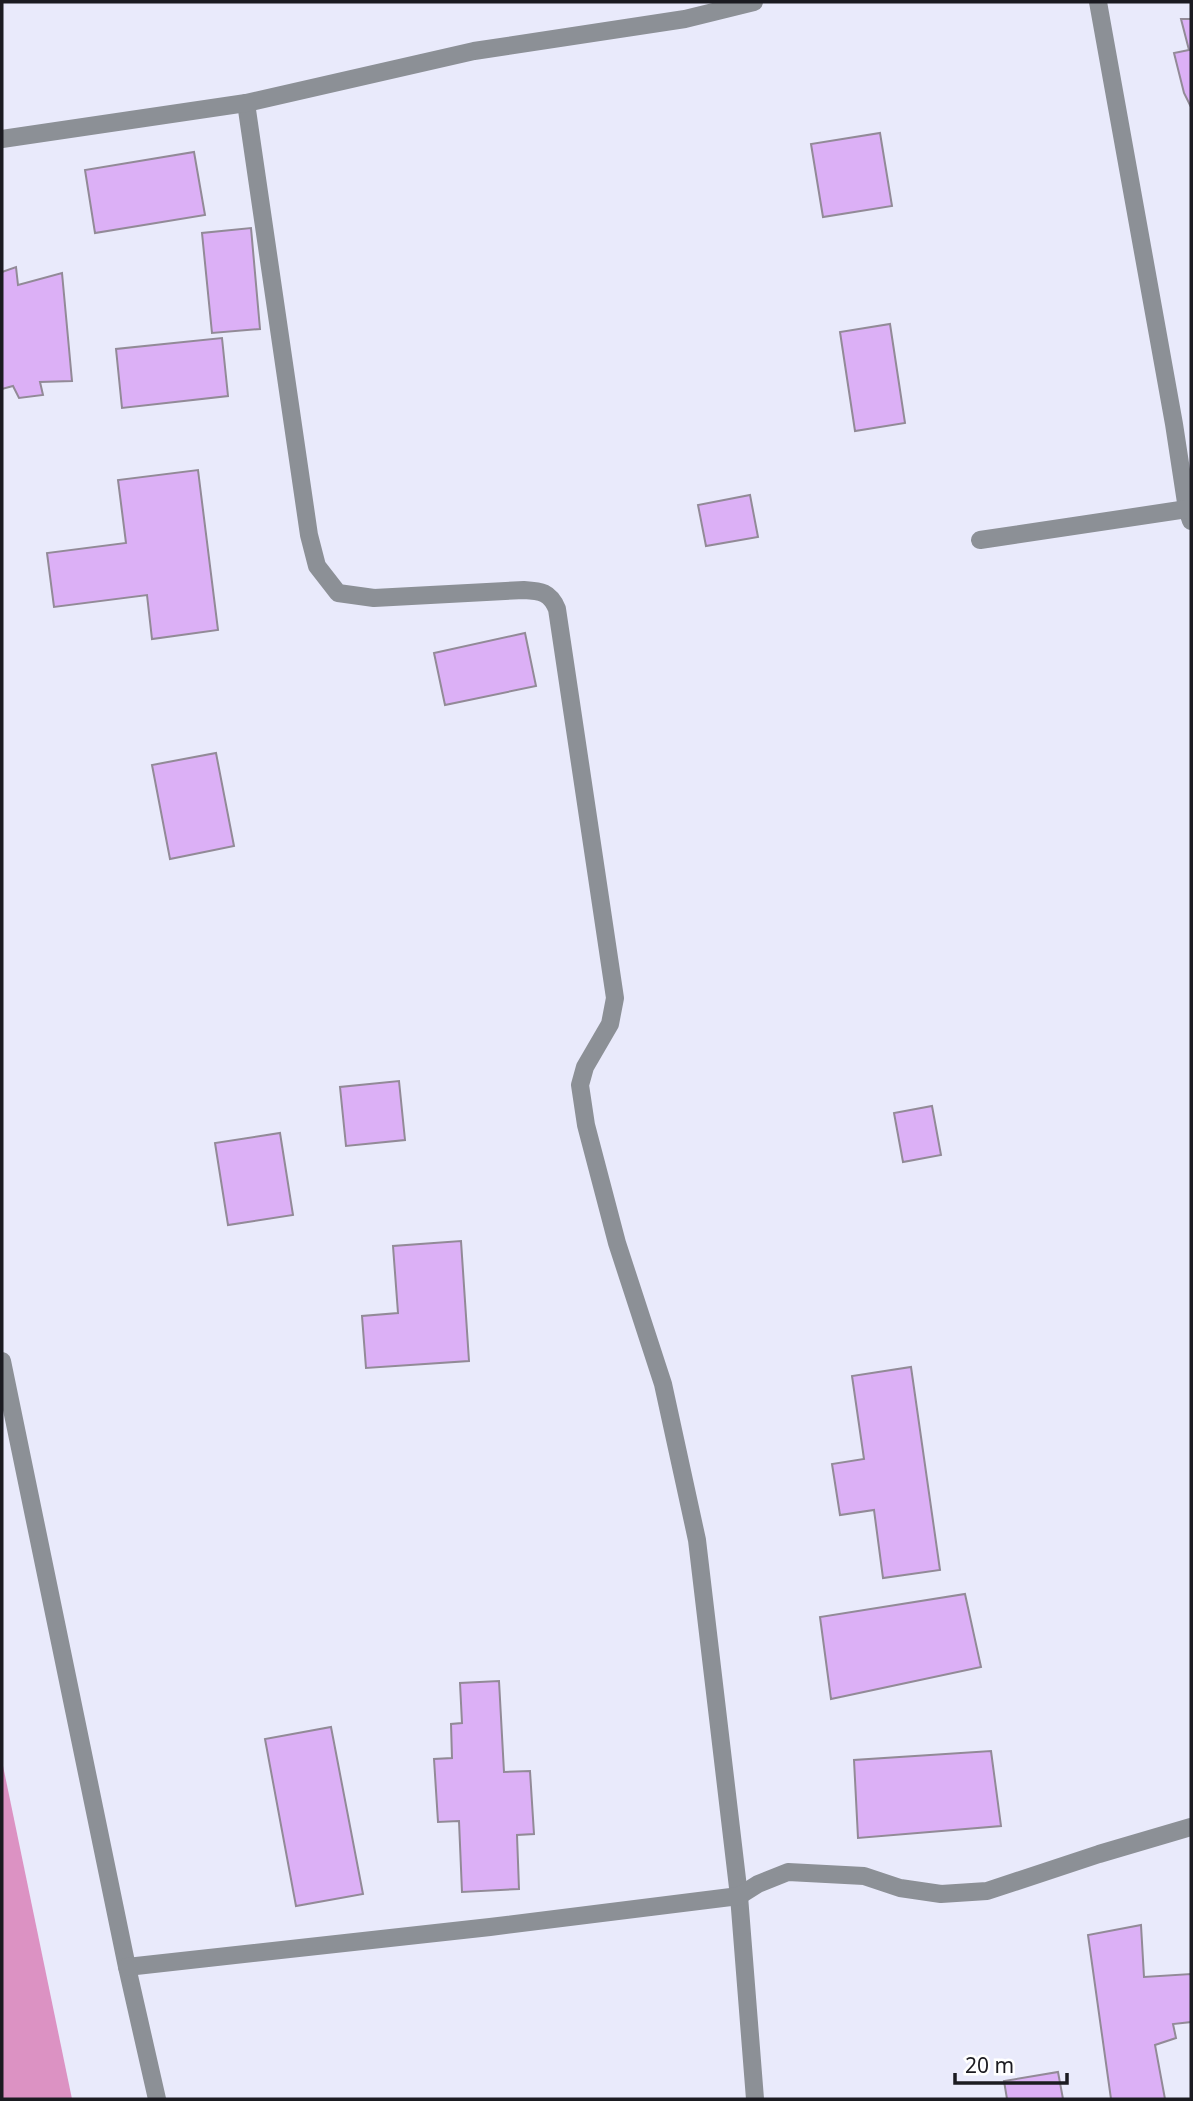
<svg xmlns="http://www.w3.org/2000/svg" width="1193" height="2101" font-family="'Noto Sans',sans-serif">
<rect width="100%" height="100%" fill="#e9eafb"/>
<!-- forest -->
<path fill="#dc92c3" d="M2 1761 72 2099H2Z"/>
<!-- building -->
<g fill="#dcb0f6" stroke="#928a97" stroke-width="2">
<path d="M1181 19H1191V107L1184 93 1174 53 1189 50Z"/>
<path d="M880 133 892 206 823 217 811 144Z"/>
<path d="M194 152 205 215 95 233 85 170Z"/>
<path d="M251 228 260 329 212 333 202 233Z"/>
<path d="M16 267 18 285 62 273 72 381 40 382 43 395 19 398 13 386 2 389V272Z"/>
<path d="M890 324 905 423 855 431 840 332Z"/>
<path d="M222 338 228 396 122 408 116 349Z"/>
<path d="M198 470 218 630 152 639 147 595 54 607 47 553 126 543 118 480Z"/>
<path d="M750 495 758 537 706 546 698 505Z"/>
<path d="M525 633 536 686 445 705 434 653Z"/>
<path d="M216 753 234 846 170 859 152 765Z"/>
<path d="M399 1081 405 1140 346 1146 340 1087Z"/>
<path d="M932 1106 941 1155 903 1162 894 1113Z"/>
<path d="M280 1133 293 1215 228 1225 215 1143Z"/>
<path d="M461 1241 469 1361 366 1368 362 1316 398 1313 393 1246Z"/>
<path d="M911 1367 940 1570 883 1578 874 1510 840 1515 832 1464 864 1459 852 1376Z"/>
<path d="M965 1594 981 1667 831 1699 820 1617Z"/>
<path d="M499 1681 504 1772 530 1771 534 1834 517 1835 519 1889 462 1892 459 1821 438 1822 434 1759 452 1758 451 1724 462 1723 460 1683Z"/>
<path d="M331 1727 363 1894 296 1906 265 1739Z"/>
<path d="M991 1751 1001 1826 858 1838 854 1760Z"/>
<path d="M1141 1925 1144 1977 1191 1974V2022L1173 2024 1176 2038 1155 2045 1165 2099H1111L1088 1935Z"/>
<path d="M1058 2072 1063 2099H1007L1004 2081Z"/>
</g>
<g fill="none" stroke-linecap="round" stroke-linejoin="round">
<!-- street -->
<g stroke="#8c9096" stroke-width="18">
<path d="M1098 2 1174 424 1187 509 1191 521"/>
<path d="M246 103 309 535 317 566 338 593 374 598 524 590C541 591 550 592 557 609L615 998 610 1024 585 1067 580 1085 586 1125 617 1243 663 1384 697 1540 739 1896 755 2099"/>
<path d="M2 139 246 103 474 51 685 19 754 2"/>
<path d="M980 540 1187 509"/>
<path d="M2 1361 127 1967 157 2099"/>
<path d="M127 1967 490 1927 739 1896 758 1884 788 1872 864 1876 900 1888 941 1894 987 1891 1099 1854 1191 1827"/>
</g>
</g>
<!-- border -->
<rect width="1193" height="2101" fill="none" stroke="#1b1b21" stroke-width="7"/>
<!-- scale -->
<path d="M955 2073v10h112v-10" fill="none" stroke="#1b1b21" stroke-width="3.5"/>
<text x="965" y="2073" font-size="21" fill="#1b1b21" stroke="#ffffff" stroke-width="5" paint-order="stroke">20 m</text>
</svg>
